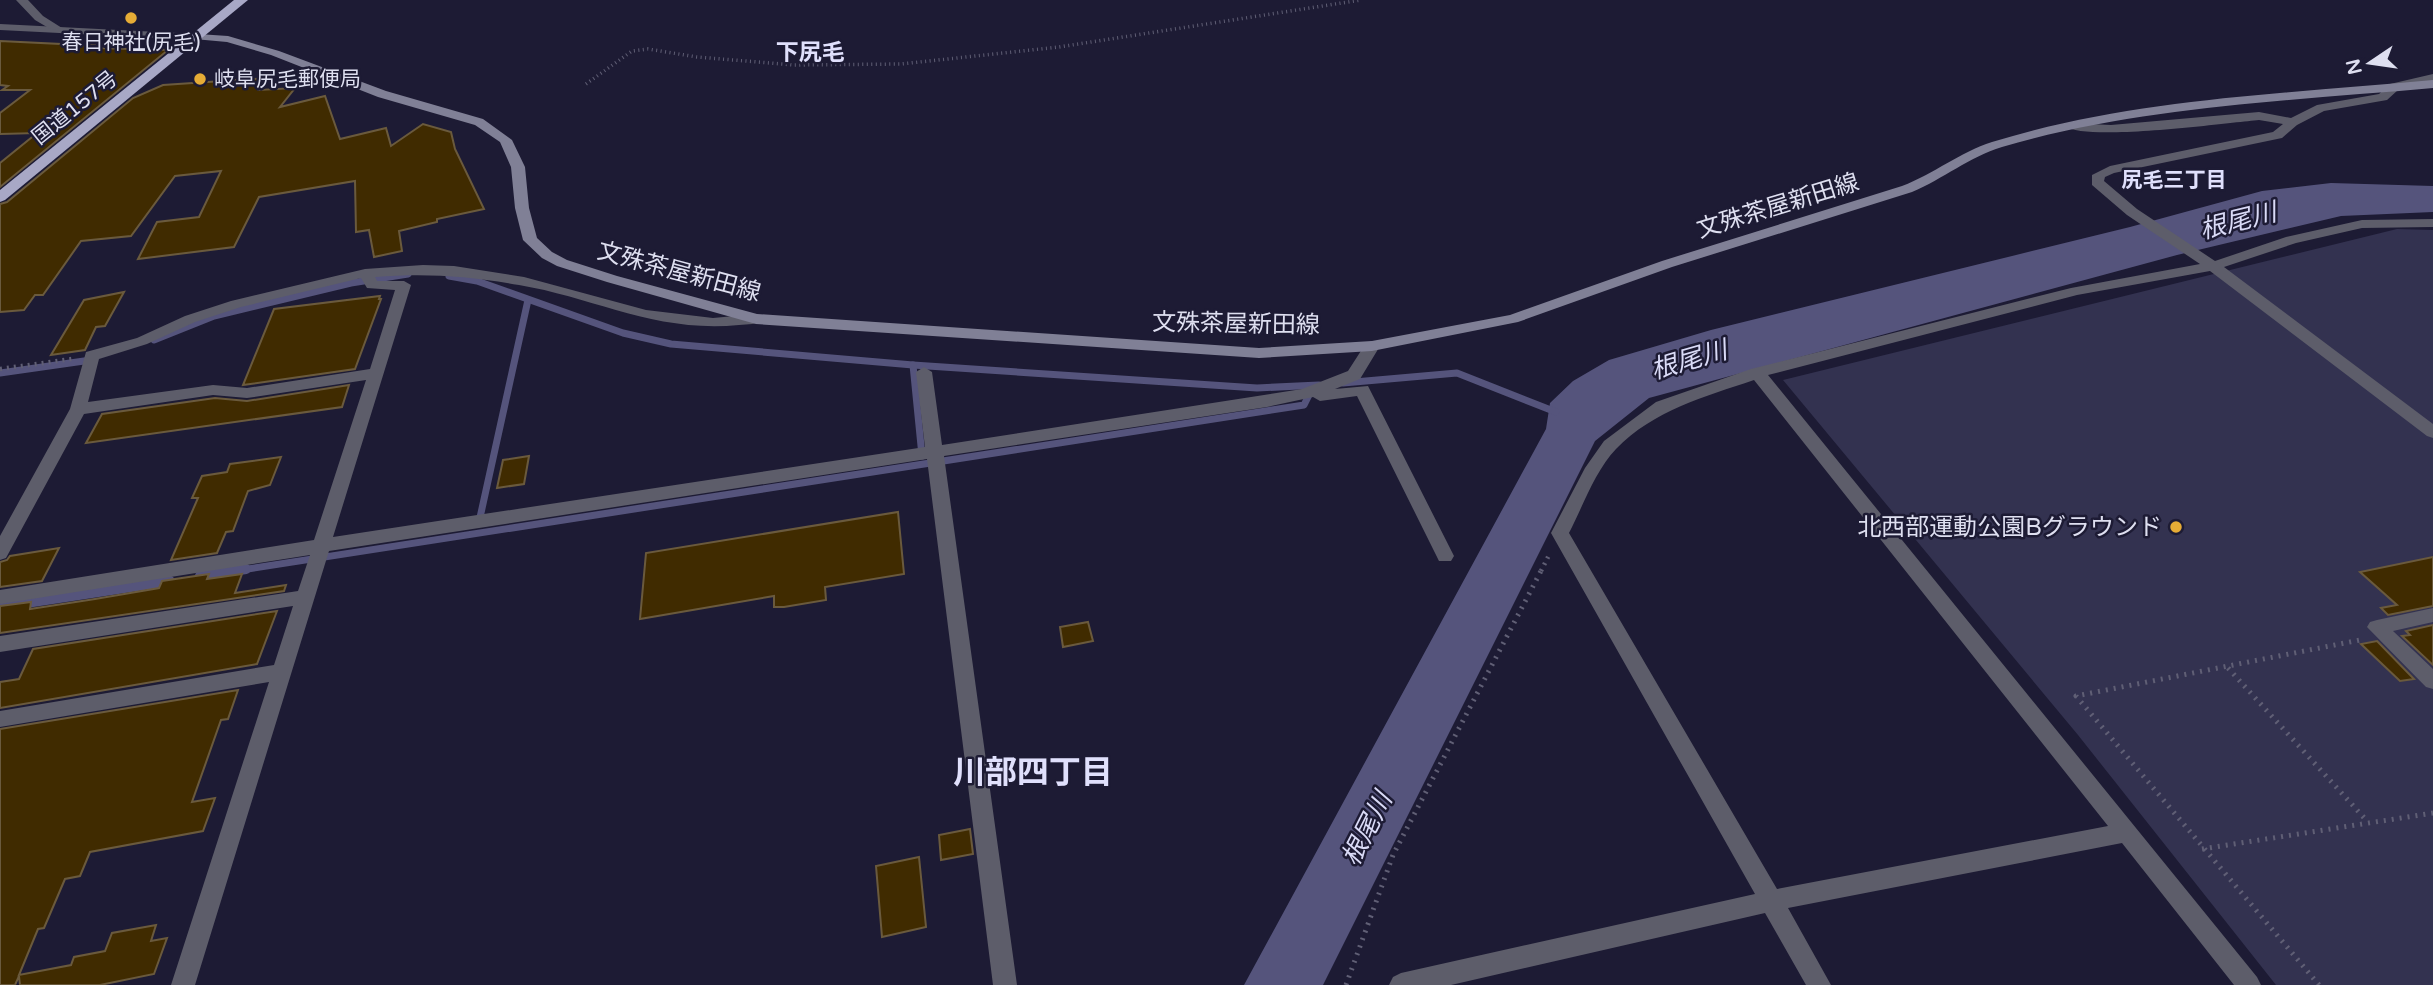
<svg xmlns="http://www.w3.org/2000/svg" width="2433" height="985" font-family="'Varela Round','Noto Sans JP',sans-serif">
<rect width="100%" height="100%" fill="#1d1b34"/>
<!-- green -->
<path fill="#333250" d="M2397 229 2433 230V985H2276L2078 735 1783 380Z"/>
<!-- water -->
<path fill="#55547c" d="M2331 183 2433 186V212L2341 216 2177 255 1649 398 1595 441 1323 985H1244L1546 429 1550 403 1573 381 1609 360 1711 330 2130 227 2262 191Z"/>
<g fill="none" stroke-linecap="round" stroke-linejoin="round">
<!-- stream-far1 -->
<g stroke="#55547c" stroke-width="7">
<path d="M449 276 477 281 623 333 671 344 913 365 1257 388 1319 385"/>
<path d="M154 340 214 316 351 283 408 274"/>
<path d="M913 365 922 456"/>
<path d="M0 373 91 360"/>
<path d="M1343 383 1457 373 1556 412"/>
<path d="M479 522 528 300"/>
<path d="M235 571 1304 405 1312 389"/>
</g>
<!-- stream -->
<g stroke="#55547c" stroke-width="10">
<path d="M200 576 246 569"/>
<path d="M0 607 170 581"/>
</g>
</g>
<!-- building -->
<g fill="#402b00" stroke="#6a5a3d" stroke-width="2">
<path d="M0 41 101 46 99 48 168 50 0 187V163L37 133 0 134V113L30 90H2L8 86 0 85Z"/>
<path d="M268 78 259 90 295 88 280 107 325 96 340 139 386 128 391 146 423 124 451 132 455 149 484 209 437 219V222L399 231 402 251 374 257 369 230 356 232 355 181 259 197 234 247 138 259 157 222 199 217 221 171 175 176 131 236 81 241 43 295H35L24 310 0 312V204L7 202 133 98 163 85Z"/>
<path d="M124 292 105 326 96 327 85 350 51 355 84 300Z"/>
<path d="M380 296 379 299H381L355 369 243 385 274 309Z"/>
<path d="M349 385 342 407 86 443 102 414 215 398 247 401Z"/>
<path d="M529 456 524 484 497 488 503 460Z"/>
<path d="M281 457 270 485 248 491 233 531 226 532 217 553 171 560 198 498H192L202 476 227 472 230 464Z"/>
<path d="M898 512 904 574 825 587 826 600 784 607H774V596L640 619 646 553Z"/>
<path d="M59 548 42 581 0 587V562L7 560 10 556Z"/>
<path d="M2433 557V606L2388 615 2381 608 2397 605 2360 572Z"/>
<path d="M209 574 207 579 242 574 235 593 286 585 284 591 0 633V606L31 602 30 609 95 599 159 588 162 581Z"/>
<path d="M277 611 257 664 0 708V682L19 679 33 649Z"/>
<path d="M1088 622 1093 641 1063 647 1060 627Z"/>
<path d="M2433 625V665L2402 636 2410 635 2406 631Z"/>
<path d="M2377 641 2414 679 2400 681 2361 644Z"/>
<path d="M238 690 228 719 221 720 192 802 215 798 203 831 90 852 80 876 65 879 44 928 38 929 19 975 71 965 74 957 105 951 112 933 156 925 151 941 167 938 154 974 100 985H20L19 976 15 985H0V729Z"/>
<path d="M970 829 973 854 941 860 939 835Z"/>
<path d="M919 857 926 927 882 937 876 866Z"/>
</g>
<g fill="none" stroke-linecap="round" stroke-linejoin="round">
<!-- path-far2 -->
<path stroke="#605f75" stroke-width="3.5" stroke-dasharray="1 3.5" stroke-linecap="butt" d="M586 84 632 51 648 49 697 57 794 65 901 64 1059 47 1361 0"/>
<!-- path-far1 -->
<g stroke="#605f75" stroke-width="4.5" stroke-dasharray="2 5" stroke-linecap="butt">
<path d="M0 369 72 359"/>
<path d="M1541 571 1550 553"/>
</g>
<!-- path -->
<g stroke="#605f75" stroke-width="5" stroke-dasharray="2 6" stroke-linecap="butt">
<path d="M2228 668 2367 821"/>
<path d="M2202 849 2433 813"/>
<path d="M1346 985 1393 855 1542 569"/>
<path d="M2319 985 2076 696 2360 640 2363 643"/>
</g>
<!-- minor -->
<g fill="#5d5d6a" fill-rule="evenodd">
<path d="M0 24 198 34 204 37 198 40 0 30Z"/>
<path d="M2433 74V82L2398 90 2387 100 2324 111 2297 125 2282 138 2114 173 2105 177 2104 181 2137 209 2215 261 2286 237 2362 220 2433 219V227L2362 228 2296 243 2224 267 2433 424V438L2427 436 2210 271 2077 295 1768 375 2257 977 2261 985H2234L2122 843 1788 908 1831 985H1806L1765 913 1451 985H1389L1393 977 1401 973 1755 894 1551 533 1585 468 1604 441 1656 402 1751 369 2071 288 2200 264 2127 215 2092 185V175L2110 166 2273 132 2283 124 2259 120C2226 123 2085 142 2065 126L2067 123 2111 125 2259 112 2291 118 2317 105 2379 94 2390 84ZM1754 380 2108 826 1777 889 1569 533C1583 506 1595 471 1616 449 1654 410 1704 397 1754 380Z"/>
<path d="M423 265 454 266 524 277 646 310 713 318 756 314 764 319C757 325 748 324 739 325 655 333 596 298 519 285 468 276 426 273 375 277L377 281H404L411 285 333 537 925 447 916 372 924 367 932 372 942 445 1302 389 1348 371 1366 343 1372 341 1380 346 1360 379 1335 389 1368 386 1454 556 1451 561H1439L1357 396 1320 401 1313 397 1267 407 944 456 1017 985H993L927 459 329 551 195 985H171L269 682 0 727V711L274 665 293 606 0 652V636L298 591 310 555 0 604V590L314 540 366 380 247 398 213 395 84 414 6 558 0 560V536L70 409 86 352 137 338 185 316 231 301 365 269ZM361 278 367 288 395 290 370 369 247 388 213 385 88 402 99 359 147 344 195 322 241 307Z"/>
<path d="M2433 608V622L2393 631 2433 669V689L2426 687 2367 627 2370 622 2377 620Z"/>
</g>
<!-- tertiary -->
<path fill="#5d5d6a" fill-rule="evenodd" d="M16 0H28L43 16 62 28 52 30 35 20Z"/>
<!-- secondary -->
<path fill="#808096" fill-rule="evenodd" d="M198 34 228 36 279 51 386 91 483 119 512 140 525 167 529 208 537 238 552 252 567 260 617 276 757 314 1259 348 1372 341 1510 315 1662 261 1902 186C1934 174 1960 152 1992 142 2134 98 2286 94 2433 80V88C2289 101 2141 106 2002 147 1969 157 1943 179 1912 192L1672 267 1518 322 1372 351 1259 358 756 324 607 282 557 266 542 258 523 240 515 208 511 167 500 142 475 125 378 97 271 55 227 42 194 39 192 37Z"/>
<!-- trunk -->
<path fill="#a8a8c6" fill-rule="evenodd" d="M234 0H248L5 200 0 202V190Z"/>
</g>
<!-- markers -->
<g fill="#e6ac36" stroke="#1d1b34" stroke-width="2.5">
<circle cx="131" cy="18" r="7"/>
<circle cx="200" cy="79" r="7"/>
<circle cx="2176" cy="527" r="7"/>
</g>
<g text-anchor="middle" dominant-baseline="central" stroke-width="5" stroke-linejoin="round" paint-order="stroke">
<!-- far-poi labels -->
<g font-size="21" fill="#dedff0" stroke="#1d1b34">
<text x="131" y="42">春日神社(尻毛)</text>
<text x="214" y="79" text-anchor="start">岐阜尻毛郵便局</text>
</g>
<!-- far-street labels -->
<g font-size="21" fill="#dedff0" stroke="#1d1b34">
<text transform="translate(75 108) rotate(-39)">国道157号</text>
</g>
<!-- far-neighbourhood labels -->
<g font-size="21" font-weight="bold" fill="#e0e0fc" stroke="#1d1b34">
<text x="2174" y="180">尻毛三丁目</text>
</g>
<!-- far-quarter labels -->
<g font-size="23" font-weight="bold" fill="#e0e0fc" stroke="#1d1b34">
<text x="810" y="53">下尻毛</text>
</g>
<!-- street labels -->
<g font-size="24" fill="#dedff0" stroke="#1d1b34">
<text transform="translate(1778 206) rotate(-17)">文殊茶屋新田線</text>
<text transform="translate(679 272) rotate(15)">文殊茶屋新田線</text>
<text transform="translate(1236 324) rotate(1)">文殊茶屋新田線</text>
</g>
<!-- poi labels -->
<g font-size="24" fill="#dedff0" stroke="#1d1b34" text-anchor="end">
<text x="2162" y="527">北西部運動公園Bグラウンド</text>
</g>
<!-- water labels -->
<g font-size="26" font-style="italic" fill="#dadbf7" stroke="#1d1b34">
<text transform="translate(2238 221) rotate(-14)">根尾川</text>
<text transform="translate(1689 360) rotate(-16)">根尾川</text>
<text transform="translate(1367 829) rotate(-63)">根尾川</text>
</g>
<!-- near-neighbourhood labels -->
<g font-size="32" font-weight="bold" fill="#e0e0fc" stroke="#1d1b34">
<text x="1033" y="773">川部四丁目</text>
</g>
</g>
<!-- north arrow -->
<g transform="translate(2370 63) rotate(257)" stroke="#1d1b34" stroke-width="5" paint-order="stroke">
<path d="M0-5L12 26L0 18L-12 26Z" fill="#dedff0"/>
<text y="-10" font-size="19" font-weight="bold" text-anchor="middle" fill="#dedff0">N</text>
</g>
</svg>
